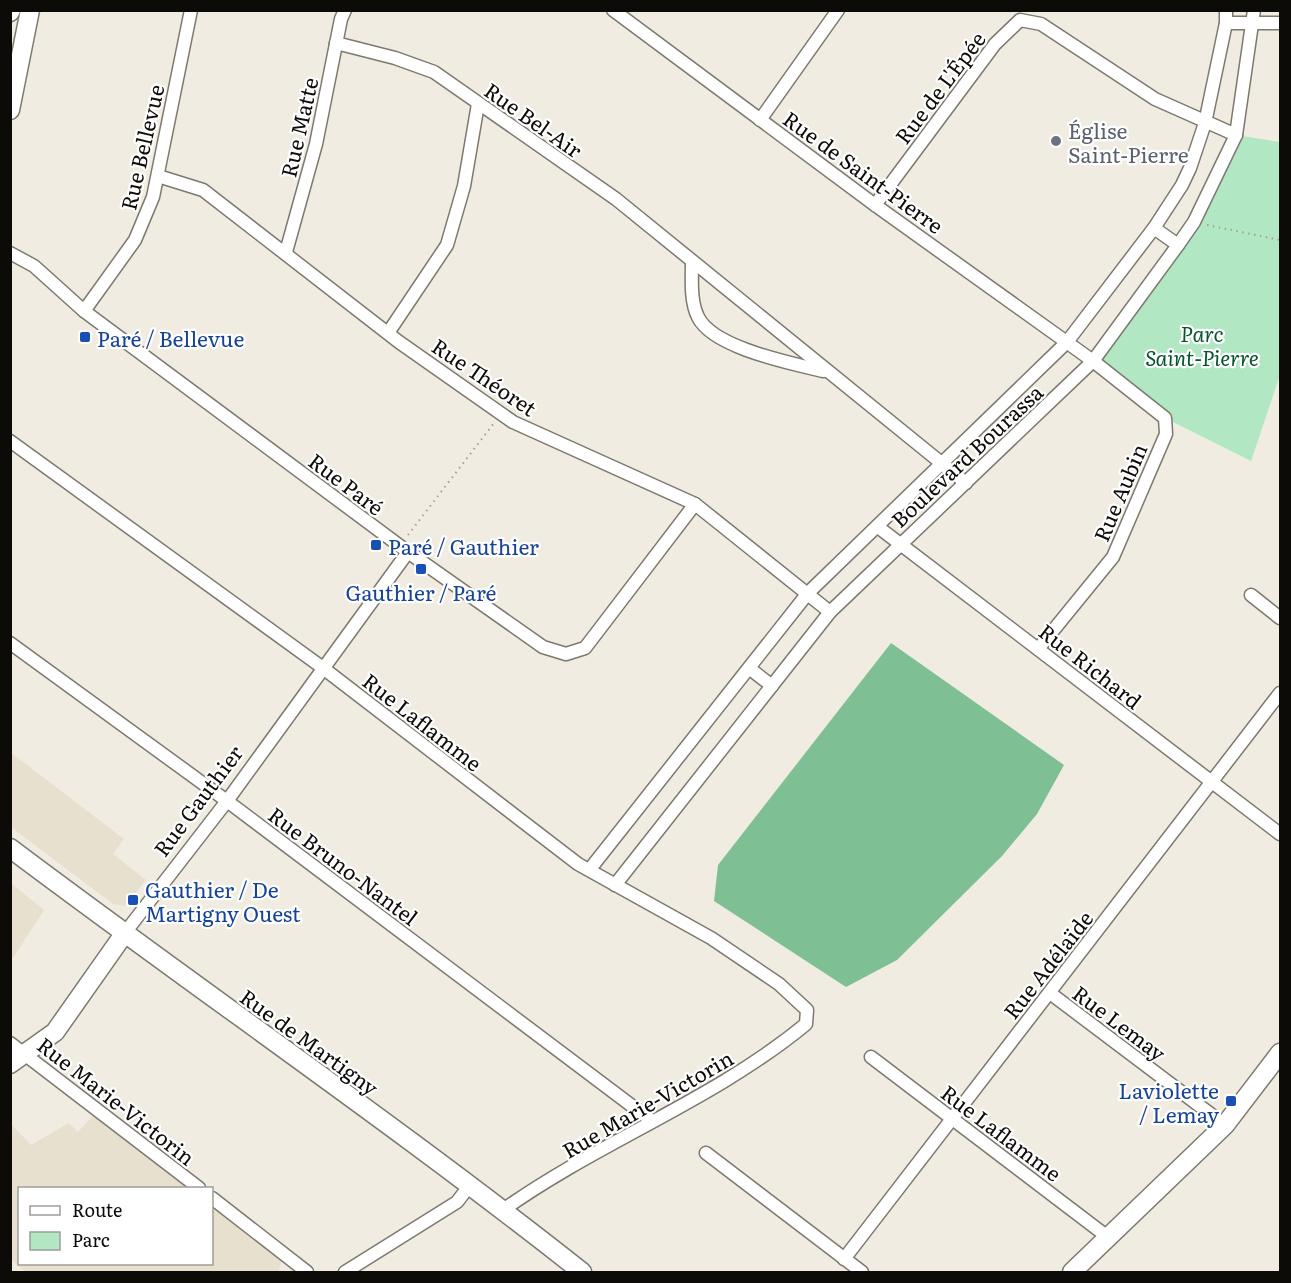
<svg xmlns="http://www.w3.org/2000/svg" width="1291" height="1283" font-family="Literata,serif">
<rect width="100%" height="100%" fill="#f0ece1"/>
<!-- built -->
<g fill="#e7e0ce">
<path d="M10 752 124 839 113 854 146 880 125 906 113 904 11 827Z"/>
<path d="M11 883 44 910 11 961Z"/>
<path d="M98 1110 199 1188H20V1264H212V1198L284 1254 278 1272H26L11 1260 10 1123 31 1145 69 1123 78 1132Z"/>
</g>
<!-- green -->
<path fill="#b1e7c2" d="M1236 135 1280 142V375L1251 461 1165 418 1093 361 1178 245Z"/>
<!-- forest -->
<path fill="#7ebf94" d="M891 643 1064 765 1037 814 1002 856 897 960 846 987 714 901 718 865Z"/>
<g fill="none" stroke-linecap="round" stroke-linejoin="round">
<!-- street casing -->
<g stroke="#7d7970" stroke-width="15">
<g id="street">
<path d="M613 10 875 205 1093 361 1165 418 1166 434 1113 557 1038 649"/>
<path d="M1226 23H1280"/>
<path d="M336 43 395 58 434 72 616 199 966 483"/>
<path d="M760 120 838 10"/>
<path d="M158 176 203 190 399 342 513 422 695 504 830 612"/>
<path d="M875 205 995 44 1020 20 1041 24 1155 99 1236 135"/>
<path d="M1154 228 1178 245"/>
<path d="M286 252 316 144 341 19 345 10"/>
<path d="M10 253 34 266 84 311 408 552 543 647 566 654 585 648 695 504"/>
<path d="M692 262C692 279 690 301 698 317 713 348 791 363 823 371"/>
<path d="M84 311 135 240 153 197 191 10"/>
<path d="M388 333 447 245 464 186 478 104"/>
<path d="M10 441 323 668 578 864 711 938 779 984 807 1010 806 1024C714 1100 600 1141 503 1210"/>
<path d="M878 527 1280 834"/>
<path d="M1251 595 1280 618"/>
<path d="M10 643 227 801 652 1121"/>
<path d="M749 668 772 686"/>
<path d="M590 869 808 593 1067 342 1154 228 1182 185 1190 168 1205 123 1226 23V10"/>
<path d="M615 885 830 612 1093 361 1178 245 1194 222 1236 135 1254 10"/>
<path d="M124 934 227 801 408 552"/>
<path d="M1050 993 1225 1125"/>
<path d="M10 1043 199 1188"/>
<path d="M871 1057 1109 1238"/>
<path d="M706 1153 862 1272"/>
<path d="M212 1198 307 1272"/>
<path d="M844 1259 1280 693"/>
<path d="M345 1272 457 1202 470 1185"/>
</g>
</g>
<!-- secondary casing -->
<g stroke="#7d7970" stroke-width="21">
<g id="secondary">
<path d="M10 12 11 10"/>
<path d="M10 110 30 10"/>
<path d="M10 848C200 991 396 1125 582 1272"/>
<path d="M10 1064 55 1032 124 934"/>
<path d="M1072 1272 1225 1125 1280 1053"/>
</g>
</g>
<!-- path -->
<g stroke="#a3a098" stroke-width="2" stroke-dasharray="1.5 4.5" stroke-linecap="butt">
<path d="M1207 225 1280 240"/>
<path d="M408 535 494 423"/>
</g>
<!-- street -->
<use href="#street" stroke="#fff" stroke-width="12"/>
<!-- secondary -->
<use href="#secondary" stroke="#fff" stroke-width="18"/>
</g>
<!-- markers -->
<circle fill="#6b7280" stroke="#fff" stroke-width="2" cx="1056" cy="141" r="6"/>
<g fill="#1a4fb4" stroke="#fff" stroke-width="2">
<rect x="79" y="331" width="12" height="12" rx="3"/>
<rect x="370" y="539" width="12" height="12" rx="3"/>
<rect x="415" y="563" width="12" height="12" rx="3"/>
<rect x="127" y="894" width="12" height="12" rx="3"/>
<rect x="1225" y="1095" width="12" height="12" rx="3"/>
</g>
<g text-anchor="middle" dominant-baseline="central" stroke-width="4.5" stroke-linejoin="round" paint-order="stroke">
<!-- street labels -->
<g font-size="21" fill="#0d0b08" stroke="#fff">
<text transform="translate(939 87) rotate(-53)">Rue de L'Épée</text>
<text transform="translate(534 119) rotate(35)">Rue Bel-Air</text>
<text transform="translate(298 127) rotate(-77)">Rue Matte</text>
<text transform="translate(141 147) rotate(-77)">Rue Bellevue</text>
<text transform="translate(864 171) rotate(36)">Rue de Saint-Pierre</text>
<text transform="translate(485 376) rotate(34)">Rue Théoret</text>
<text transform="translate(966 455) rotate(-43)">Boulevard Bourassa</text>
<text transform="translate(347 483) rotate(37)">Rue Paré</text>
<text transform="translate(1119 492) rotate(-67)">Rue Aubin</text>
<text transform="translate(1091 665) rotate(38)">Rue Richard</text>
<text transform="translate(423 721) rotate(38)">Rue Laflamme</text>
<text transform="translate(197 800) rotate(-53)">Rue Gauthier</text>
<text transform="translate(344 865) rotate(37)">Rue Bruno-Nantel</text>
<text transform="translate(1047 964) rotate(-52)">Rue Adélaïde</text>
<text transform="translate(1120 1022) rotate(37)">Rue Lemay</text>
<text transform="translate(310 1041) rotate(36)">Rue de Martigny</text>
<text transform="translate(117 1100) rotate(38)">Rue Marie-Victorin</text>
<text transform="translate(647 1103) rotate(-30)">Rue Marie-Victorin</text>
<text transform="translate(1002 1132) rotate(37)">Rue Laflamme</text>
</g>
<!-- worship labels -->
<g font-size="21" fill="#5b616d" stroke="#fff" text-anchor="start">
<text x="1068" y="129">Église<tspan x="1068" dy="24">Saint-Pierre</tspan></text>
</g>
<!-- park labels -->
<g font-size="21" font-style="italic" fill="#05552d" stroke="#fff">
<text x="1202" y="332">Parc<tspan x="1202" dy="24">Saint-Pierre</tspan></text>
</g>
<!-- transit labels -->
<g font-size="21" fill="#164399" stroke="#fff" text-anchor="start">
<text x="97" y="337">Paré / Bellevue</text>
<text x="388" y="545">Paré / Gauthier</text>
<text x="421" y="591" text-anchor="middle">Gauthier / Paré</text>
<text x="145" y="888">Gauthier / De<tspan x="145" dy="24">Martigny Ouest</tspan></text>
<text x="1219" y="1089" text-anchor="end">Laviolette<tspan x="1219" dy="24">/ Lemay</tspan></text>
</g>
</g>
<!-- border -->
<rect width="1291" height="1283" fill="none" stroke="#0d0b08" stroke-width="24"/>
<!-- legend -->
<rect x="18" y="1187" width="195" height="78" fill="#ffffff" stroke="#9e9d9c" stroke-width="1.5"/>
<rect x="30" y="1206" width="30" height="9" fill="#ffffff" stroke="#9e9d9c" stroke-width="1.5"/>
<text x="72" y="1217" font-size="18" fill="#0d0b08">Route</text>
<rect x="30" y="1232" width="30" height="18" fill="#b1e7c2" stroke="#9e9d9c" stroke-width="1.5"/>
<text x="72" y="1247" font-size="18" fill="#0d0b08">Parc</text>
</svg>
